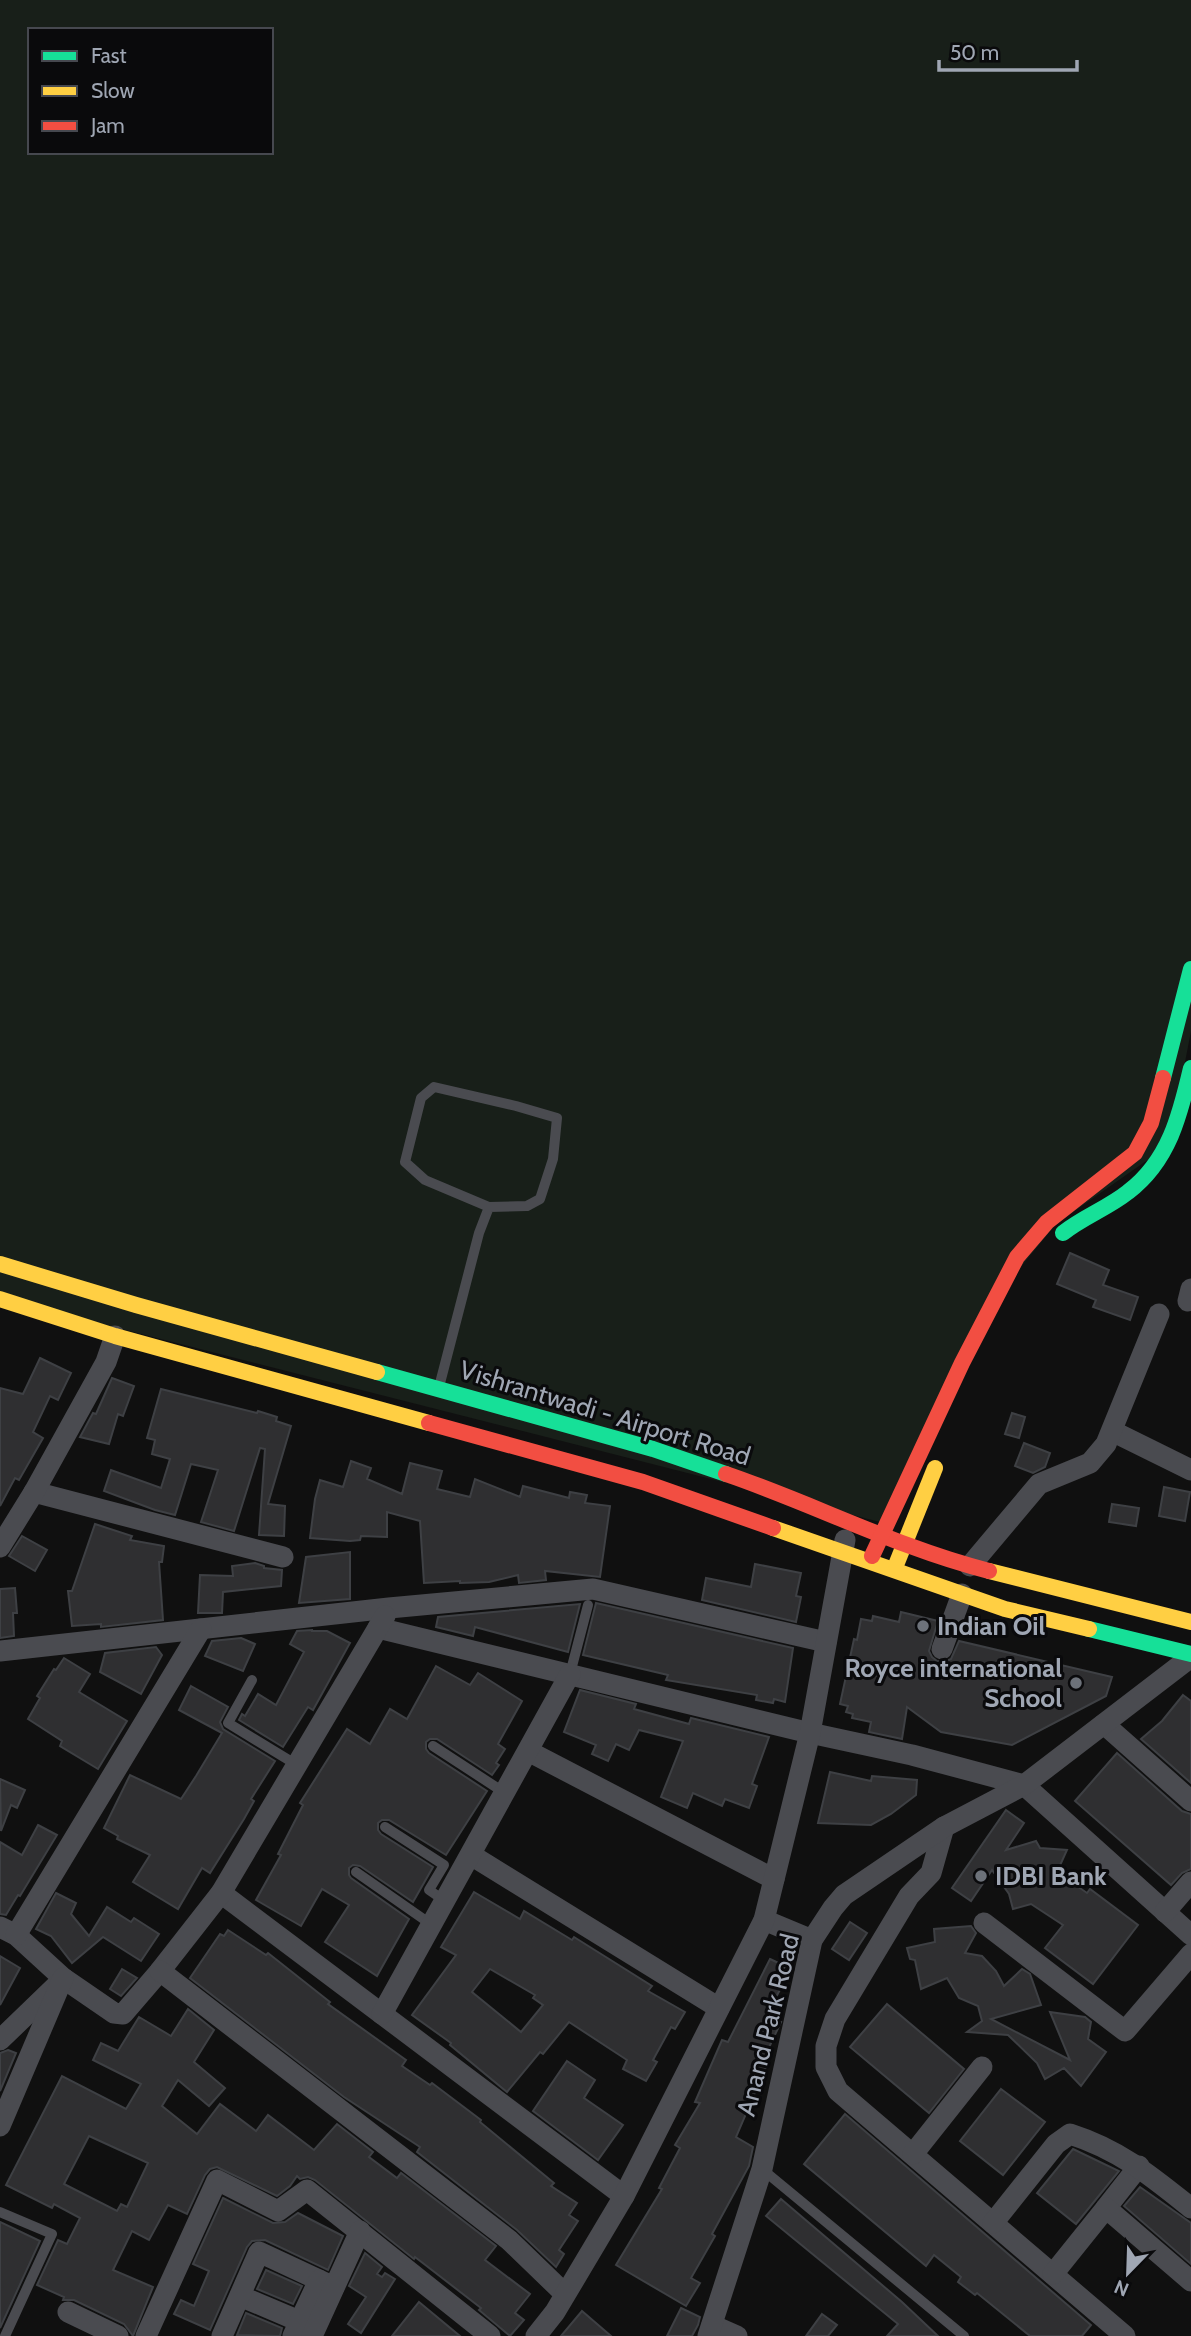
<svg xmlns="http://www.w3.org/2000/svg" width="1191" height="2336" font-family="Cabin,sans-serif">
<rect width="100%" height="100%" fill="#101010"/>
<!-- green -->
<path fill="#181f19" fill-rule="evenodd" d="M0 0H1191V1031L1169 1145 1056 1224 988 1307 884 1523 0 1298ZM30 30H271V152H30Z"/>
<!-- building -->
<g fill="#2f2f31" stroke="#3e4044" stroke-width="2" fill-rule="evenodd">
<path d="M1070 1253 1109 1270 1103 1285 1138 1297 1130 1320 1093 1307 1096 1300 1057 1284Z"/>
<path d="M40 1358 71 1373 58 1400 50 1396 33 1432 43 1438 19 1480 15 1478 0 1506V1388L23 1394Z"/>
<path d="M112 1378 134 1386 123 1416 118 1414 109 1444 80 1437 93 1413 96 1414Z"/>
<path d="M161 1389 257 1413 258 1411 277 1417 276 1421 291 1426 268 1504 285 1506 284 1536 259 1535 265 1449 260 1448 234 1531 201 1522 218 1470 191 1464 175 1515 155 1510 104 1491 111 1470 161 1488 170 1459 152 1454 155 1440 147 1438Z"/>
<path d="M1012 1413 1025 1417 1019 1438 1005 1434Z"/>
<path d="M1024 1443 1050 1453 1045 1467 1033 1473 1015 1466Z"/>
<path d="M351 1461 371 1468 367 1479 402 1494 410 1463 442 1471 437 1489 470 1497 475 1479 520 1497 523 1486 569 1498 570 1492 587 1495 585 1503 610 1506 600 1577 545 1571 546 1580 519 1583 518 1575 489 1582 460 1583V1581L424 1583 420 1521 387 1512V1537L361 1536 360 1540 350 1541 310 1538 315 1499 320 1480 343 1487Z"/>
<path d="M1164 1487 1190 1492 1185 1521 1159 1516Z"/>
<path d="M1112 1504 1139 1508 1136 1526 1109 1522Z"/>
<path d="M95 1524 132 1536 130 1540 164 1546 162 1562H159L163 1620 101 1627V1624L72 1626 68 1591H72Z"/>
<path d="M22 1536 47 1550 35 1571 9 1556Z"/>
<path d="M350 1552V1599L299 1603 306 1557Z"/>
<path d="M255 1563 264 1566V1568L282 1570 281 1586 223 1592 222 1613H198L200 1575 233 1576 232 1566Z"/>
<path d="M755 1564 801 1573 796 1596 801 1597 796 1622 702 1600 706 1578 751 1587Z"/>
<path d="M15 1588 17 1613H13L14 1636 0 1638V1589Z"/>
<path d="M596 1603 793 1648 785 1702 774 1699 773 1703 756 1700 757 1695 666 1680 668 1675 583 1655Z"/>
<path d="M580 1604 568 1652 475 1627 473 1636 436 1627 438 1617Z"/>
<path d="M901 1612 938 1621 929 1651 932 1657 937 1661 944 1662 951 1659 959 1641 1112 1677 1106 1696 1012 1745 941 1732 907 1707 902 1739 869 1732 871 1722 852 1718 853 1714 846 1712 848 1706 840 1704 854 1639 857 1640 861 1619 872 1621 873 1616 899 1622Z"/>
<path d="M312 1630V1631H327L350 1643 313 1710 308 1707 283 1747 239 1720 242 1714 245 1716 258 1694 276 1705 304 1652 290 1644 297 1631Z"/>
<path d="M241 1638 255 1644 243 1671 205 1656 212 1641Z"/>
<path d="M156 1647 162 1655 141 1694 100 1672 105 1653Z"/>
<path d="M64 1658 90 1674 79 1692 127 1721 98 1769 60 1746 62 1741 28 1719 40 1698 37 1696 54 1669 56 1670Z"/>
<path d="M436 1666 470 1685 478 1673 522 1701 498 1744 505 1749 496 1763 499 1765 492 1775 437 1739H430L426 1742V1749L429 1753 487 1791 446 1855 389 1820H382L378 1823V1830L381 1834 433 1867 413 1902 360 1866 353 1865 349 1868V1875L351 1878 409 1919 377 1976 325 1942 349 1905 322 1889 301 1926 256 1900 281 1855 278 1854 303 1805 300 1803 347 1729 370 1744 390 1709 407 1719Z"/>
<path d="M191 1686 228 1707 220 1722 223 1729 275 1761 251 1799 254 1801 244 1819 210 1873 202 1868 178 1909 133 1882 150 1855 117 1839 118 1836 104 1828 130 1775 181 1799 196 1776 222 1733 179 1710Z"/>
<path d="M580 1690 636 1704 634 1709 689 1724 691 1718 769 1737 752 1784 757 1786 749 1808 725 1799 722 1806 693 1793 687 1808 661 1797 683 1741 639 1730 629 1750 616 1744 608 1761 592 1754 596 1745 564 1732Z"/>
<path d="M1183 1695 1191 1701V1783L1141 1739 1162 1721Z"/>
<path d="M1117 1753 1182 1811 1191 1814V1869L1182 1873 1171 1885 1075 1801Z"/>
<path d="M830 1772 871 1781 872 1776 917 1780 916 1795 891 1814 871 1825 818 1823Z"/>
<path d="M0 1779 25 1790 17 1808 11 1805 1 1831Z"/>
<path d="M1006 1810 1024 1823 1006 1850 1036 1841 1040 1848 1067 1850 1057 1872 1087 1893 1090 1889 1138 1925 1093 1984 1045 1948 1063 1925 1031 1904 1013 1909 1009 1894 992 1870 971 1901 952 1888Z"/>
<path d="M38 1825 57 1835 20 1896 18 1895 6 1915 0 1914V1842L22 1855Z"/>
<path d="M474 1892 520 1919 524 1911 572 1940 574 1937 652 1986 648 1991 685 2012 675 2029 671 2027 653 2060 657 2062 646 2081 623 2069 627 2060 569 2022 543 2054 540 2052 507 2092 450 2045 451 2043 412 2015 456 1955 441 1947ZM490 1969 535 1995 533 1998 543 2005 521 2032 472 1992Z"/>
<path d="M56 1893 76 1903 71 1914 89 1936 107 1907 131 1922 134 1918 159 1934 141 1961 103 1937 72 1963 51 1936 36 1929Z"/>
<path d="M850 1922 867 1933 849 1960 832 1949Z"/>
<path d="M971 1926 976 1933 965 1953 982 1956 996 1971 1004 1986 1022 1969 1030 1974 1041 2005 991 2019 1070 2060 1050 2012 1085 2017 1091 2022 1088 2039 1106 2052 1081 2086 1064 2068 1045 2079 1037 2063 1008 2035 967 2032 982 2021 978 2006 959 1998 947 1978 921 1989 915 1960 910 1959 907 1948 935 1942 934 1929Z"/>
<path d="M228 1930 266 1955 268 1953 330 2002 328 2004 406 2060 402 2066 430 2085 432 2083 481 2120 480 2122 554 2183 551 2186 577 2203 569 2215 578 2221 559 2250 564 2254 556 2267 517 2230 417 2152 420 2147 344 2097 190 1978 220 1934 224 1936Z"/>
<path d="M0 1956 20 1968 0 2005Z"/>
<path d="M770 1959 785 1966 777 1983 782 1986 775 1999 780 2001 772 2018 781 2022 764 2058 769 2060 736 2137 753 2147 749 2166 712 2234 715 2236 691 2278 700 2283 686 2306 616 2265 662 2189 659 2188 680 2148 675 2145 700 2103 695 2102 722 2040 728 2042Z"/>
<path d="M122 1969 137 1978 121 1996 110 1989Z"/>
<path d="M887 2004 964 2069 929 2113 850 2047Z"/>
<path d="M188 2009 214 2030 194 2062 225 2088 209 2106 178 2080 162 2106 197 2134 220 2104 256 2131 268 2115 314 2150 337 2124 373 2152 369 2157 397 2178 401 2173 496 2246 485 2260 530 2294 515 2313 524 2320 510 2336 479 2310 481 2308 415 2257 414 2259 315 2180 308 2177 300 2179 297 2176 290 2186 277 2196 217 2167 210 2169 205 2175 187 2214 168 2205 149 2240 132 2231 113 2270 153 2287 133 2336 124 2324 74 2300H63L64 2297 37 2285 58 2240 67 2244 80 2218 54 2204 52 2208 6 2185 62 2076 126 2109 141 2084 93 2060 101 2043 118 2051 139 2017 171 2036ZM89 2136 148 2163 127 2207 121 2204 117 2211 64 2184Z"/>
<path d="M8 2050 16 2053 0 2091V2053Z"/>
<path d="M567 2061 595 2080 584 2098 623 2125 598 2160 533 2111Z"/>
<path d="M1001 2089 1045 2122 1003 2175 960 2141Z"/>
<path d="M845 2114 1091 2325 1082 2336H1030L977 2293 975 2295 958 2282 961 2277 934 2255 926 2266 804 2164Z"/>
<path d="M1073 2149 1119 2171 1076 2224 1037 2193Z"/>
<path d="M1140 2187 1191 2223V2264L1124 2206Z"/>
<path d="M223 2198 273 2223 285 2222 298 2213 343 2236 328 2270 265 2240 252 2241 247 2247 210 2330 174 2314 181 2300 194 2306 209 2271 193 2264Z"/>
<path d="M781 2199 902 2302 938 2336H887L898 2324 766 2216Z"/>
<path d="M0 2222 40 2241 0 2328Z"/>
<path d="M365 2253 382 2267 377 2274 382 2277 385 2273 395 2279 361 2333 348 2324 366 2297 349 2286Z"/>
<path d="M266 2270 302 2286 293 2304 257 2289Z"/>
<path d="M419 2302 460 2336H392Z"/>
<path d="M681 2308 700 2317 698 2325 692 2336H667Z"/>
<path d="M582 2311 611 2336H561Z"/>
<path d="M246 2313 282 2328 280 2336 237 2335Z"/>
<path d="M822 2314 837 2325 828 2336H806Z"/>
</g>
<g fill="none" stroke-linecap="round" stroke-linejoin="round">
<!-- lane -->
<g stroke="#4a4b50" stroke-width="10">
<path d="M439 1387 479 1233 489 1207 527 1206 540 1199 553 1159 557 1118 516 1106 434 1087 421 1098 405 1162 425 1180 489 1207"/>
<path d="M570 1674 588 1605"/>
<path d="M252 1680 228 1723 297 1765"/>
<path d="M433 1746 505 1793"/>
<path d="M385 1827 444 1865 429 1890 445 1901"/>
<path d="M356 1872 432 1925"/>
<path d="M762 2169 964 2336"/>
<path d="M0 2212 52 2234 5 2336"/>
</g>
<!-- street -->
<g stroke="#4a4b50" stroke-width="21">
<path d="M1188 1301 1191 1289"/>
<path d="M1112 1431 1191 1470"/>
<path d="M34 1492 283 1557"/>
<path d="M0 1547 34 1492 106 1362 115 1336"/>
<path d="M970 1566 1039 1484 1090 1463 1106 1444 1159 1314"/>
<path d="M378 1628 810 1733 912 1755 1024 1785 1191 1935"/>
<path d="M942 1649 962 1594"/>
<path d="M0 1651 389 1608 593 1589 826 1642"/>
<path d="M1104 1724 1191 1801"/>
<path d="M528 1751 774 1879"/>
<path d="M944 1827 931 1873 909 1896 835 2019 826 2046V2067L838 2091 1125 2336"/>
<path d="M471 1855 719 2008"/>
<path d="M221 1893 624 2196"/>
<path d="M1165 1912 1191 1882"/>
<path d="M764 1920 812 1940"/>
<path d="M984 1923 1125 2031 1191 1954"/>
<path d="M0 1927 16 1935 63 1978 114 2013 123 2014 160 1971 221 1893 385 1616"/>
<path d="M16 1935 201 1629"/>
<path d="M160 1971 509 2240 565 2294"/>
<path d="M382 2014 570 1674"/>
<path d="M0 2040 57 1985"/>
<path d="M0 2126 63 1978"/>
<path d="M913 2154 982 2067"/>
<path d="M1106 2208 1139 2166"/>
<path d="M993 2223 1056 2144 1070 2134C1120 2150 1151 2176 1191 2208"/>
<path d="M1053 2274 1106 2208 1191 2281"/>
<path d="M240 2296 299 2321"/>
<path d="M68 2312 118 2336"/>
<path d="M712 2325 737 2336"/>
<path d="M146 2336 217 2180 278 2211 307 2190 490 2336"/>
<path d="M222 2336 259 2252 334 2287"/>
<path d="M293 2336 319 2280"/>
<path d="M312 2336 360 2231"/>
<path d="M536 2336 555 2312 624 2196 764 1920 810 1733 845 1540"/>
<path d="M708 2336 762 2169 812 1940 833 1908 844 1895 944 1827 1024 1785 1191 1657"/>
</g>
<!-- fast -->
<g stroke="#16e098" stroke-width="16">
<path d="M1163 1078 1191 969"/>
<path d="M1063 1233C1083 1217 1108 1208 1128 1192 1169 1161 1180 1115 1191 1068"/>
<path d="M377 1372 653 1449 726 1474"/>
<path d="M1089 1629 1191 1654"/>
</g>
<!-- slow -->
<g stroke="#ffcf43" stroke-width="16">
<path d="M0 1264 136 1305 377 1372"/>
<path d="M0 1299 115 1336 429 1423"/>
<path d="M773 1528 1005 1609 1089 1629"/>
<path d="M896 1565 935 1468"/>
<path d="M989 1571 1191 1622"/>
</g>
<!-- jam -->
<g stroke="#f24e42" stroke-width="16">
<path d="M429 1423 643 1482 773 1528"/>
<path d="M726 1474C814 1504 898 1548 989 1571"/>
<path d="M872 1556 962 1363 1017 1257 1047 1222 1135 1153 1151 1123 1163 1078"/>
</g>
</g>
<!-- markers -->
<g fill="#6d727a" stroke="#0a0a0c" stroke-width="2.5">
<circle cx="923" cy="1626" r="7"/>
<circle cx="1076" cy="1683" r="7"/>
<circle cx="981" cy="1876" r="7"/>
</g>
<g text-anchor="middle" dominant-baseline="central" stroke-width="6" stroke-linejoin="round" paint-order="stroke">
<!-- street labels -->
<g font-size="26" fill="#9fa6b3" stroke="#0a0a0c">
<text transform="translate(605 1413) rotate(17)">Vishrantwadi - Airport Road</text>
<text transform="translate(768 2025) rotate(-76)">Anand Park Road</text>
</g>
<!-- poi labels -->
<g font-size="26" font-weight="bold" fill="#9fa6b3" stroke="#0a0a0c" text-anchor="start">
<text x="937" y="1626">Indian Oil</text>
<text x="1062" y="1668" text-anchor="end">Royce international<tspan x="1062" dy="30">School</tspan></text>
<text x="995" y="1876">IDBI Bank</text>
</g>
</g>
<!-- legend -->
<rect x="28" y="28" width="245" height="126" fill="#0a0a0c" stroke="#46484f" stroke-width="2"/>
<rect x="42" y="51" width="35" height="10" fill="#16e098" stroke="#46484f" stroke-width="2"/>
<text x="91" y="63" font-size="21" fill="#9fa6b3">Fast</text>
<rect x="42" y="86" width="35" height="10" fill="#ffcf43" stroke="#46484f" stroke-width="2"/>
<text x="91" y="98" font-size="21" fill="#9fa6b3">Slow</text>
<rect x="42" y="121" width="35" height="10" fill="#f24e42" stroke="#46484f" stroke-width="2"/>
<text x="91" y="133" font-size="21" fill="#9fa6b3">Jam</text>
<!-- north arrow -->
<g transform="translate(1128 2273) rotate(203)" stroke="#0a0a0c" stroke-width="5" paint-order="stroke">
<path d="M0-5L12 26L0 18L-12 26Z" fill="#9fa6b3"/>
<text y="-10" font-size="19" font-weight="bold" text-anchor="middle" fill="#9fa6b3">N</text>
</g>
<!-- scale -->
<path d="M939 60v10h138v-10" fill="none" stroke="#9fa6b3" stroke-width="3.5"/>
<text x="950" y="60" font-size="21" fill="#9fa6b3" stroke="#0a0a0c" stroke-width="5" paint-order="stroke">50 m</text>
</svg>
